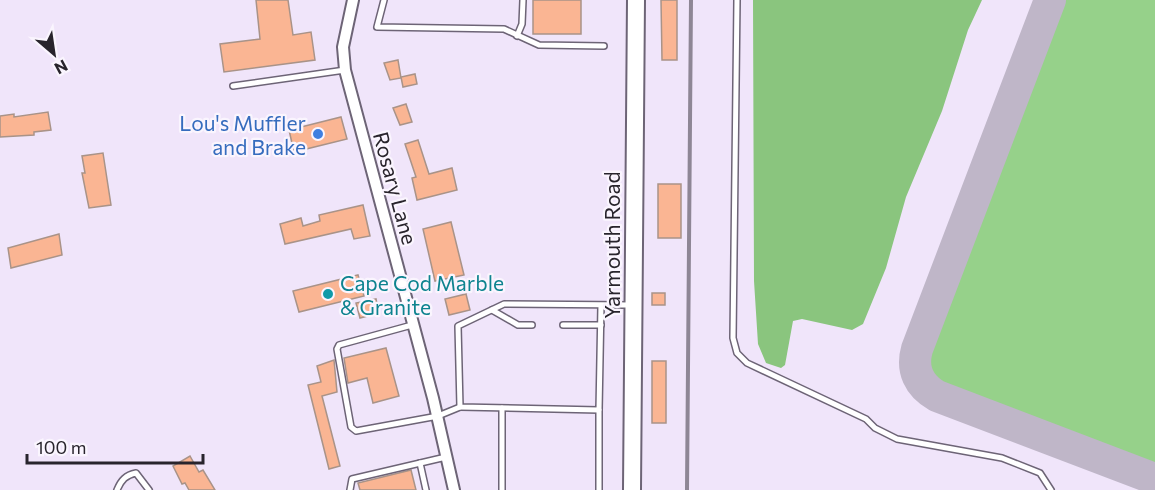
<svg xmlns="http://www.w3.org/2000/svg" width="1155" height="490" font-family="Commissioner,sans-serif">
<rect width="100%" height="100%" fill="#f0e5fa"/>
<!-- green -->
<path fill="#96d18a" d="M1062 0H1155V467L941 387C923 374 926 361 931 342Z"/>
<!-- forest -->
<path fill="#8ac57e" d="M753 0H982L968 30 942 111 906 197 886 268 863 324 852 330 802 319 793 321 785 365 781 368 766 363 758 344 754 281Z"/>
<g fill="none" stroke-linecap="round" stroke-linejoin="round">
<!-- taxiway -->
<path stroke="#bfb6c8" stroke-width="32" d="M1050 0 917 349C911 370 919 386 937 396L1155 479"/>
</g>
<!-- building -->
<g fill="#fab593" stroke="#a99388" stroke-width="1.5">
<path d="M256 0H288L293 35 311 32 315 60 224 72 220 44 260 39Z"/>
<rect x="533" y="0" width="48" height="34"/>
<path d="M661 0H677V60H662Z"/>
<path d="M398 60 401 78 390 80 384 63Z"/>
<path d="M415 74 417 84 403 87 401 77Z"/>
<path d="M406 104 412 122 400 125 393 108Z"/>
<path d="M48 112 51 130 34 132V135L0 137V116L14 114V117Z"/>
<path d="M341 117 347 139 294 152 289 130Z"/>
<path d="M418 140 429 174 452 168 457 190 417 200 412 178 416 177 405 144Z"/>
<path d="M103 153 111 205 89 208 82 173H85L82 156Z"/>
<rect x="658" y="184" width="23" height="54"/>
<path d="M363 205 370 236 354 239 351 229 285 244 280 224 301 218 303 226 320 221 319 215Z"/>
<path d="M451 222 464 275 435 281 423 229Z"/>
<path d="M59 234 62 255 11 268 8 248Z"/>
<path d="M358 275 364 296 299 312 293 291Z"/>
<rect x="652" y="293" width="13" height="12"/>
<path d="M466 294 470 310 449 315 445 299Z"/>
<path d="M376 299 379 313 360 318 356 303Z"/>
<path d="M386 348 399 396 373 403 367 378 348 383 344 358Z"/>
<path d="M334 360 337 392 322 396 340 466 329 469 308 385 321 382 317 366Z"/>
<rect x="652" y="361" width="14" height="62"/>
<path d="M190 456 199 472 203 470 215 490H189L185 483 182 484 173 466Z"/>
<path d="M411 470 416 490H360L358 483Z"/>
</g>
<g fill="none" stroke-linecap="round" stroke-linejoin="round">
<!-- lane casing -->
<g stroke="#6d6476" stroke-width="8">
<g id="lane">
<path d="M384 0 377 27 504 29 539 45 604 46"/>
<path d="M737 0 733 338 737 353 747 363 866 419 875 428 897 439 1002 458 1040 473 1051 490"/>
<path d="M517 36 522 24 523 0"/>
<path d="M233 86 345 70"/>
<path d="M601 305 599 410 460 407 458 326 504 304 631 305"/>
<path d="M492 310 518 325H532"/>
<path d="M412 325 339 345 337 349 351 427 356 431 438 416 460 407"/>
<path d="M563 325H601"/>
<path d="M502 408V490"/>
<path d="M599 410V490"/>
<path d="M420 463 426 490"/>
<path d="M117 490C121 480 126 475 136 473L149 490"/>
<path d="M350 490 352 479 446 457"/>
</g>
</g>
<!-- street casing -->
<g stroke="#6d6476" stroke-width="14">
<path id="street" d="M353 0 343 47 345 70 433 398 454 490"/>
</g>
<!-- secondary casing -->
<g stroke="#6d6476" stroke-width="20">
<path id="secondary" d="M632 490 636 0"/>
</g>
<!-- lane -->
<use href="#lane" stroke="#fff" stroke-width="5"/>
<!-- street -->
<use href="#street" stroke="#fff" stroke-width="10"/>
<!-- secondary -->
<use href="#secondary" stroke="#fff" stroke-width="16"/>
<!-- rail -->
<path stroke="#8e8695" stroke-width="4" d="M687 490 691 0"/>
</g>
<!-- markers -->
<circle fill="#3f7fe0" stroke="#faf5fe" stroke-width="2" cx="318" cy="134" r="6"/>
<circle fill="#0f9aa8" stroke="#faf5fe" stroke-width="2" cx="328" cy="294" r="6"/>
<g text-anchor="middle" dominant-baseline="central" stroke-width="4.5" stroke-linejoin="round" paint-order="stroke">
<!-- shop labels -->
<g font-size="21" fill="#366cbe" stroke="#faf5fe" text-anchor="end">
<text x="306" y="122">Lou's Muffler<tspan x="306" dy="24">and Brake</tspan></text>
</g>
<!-- street labels -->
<g font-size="21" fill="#28242c" stroke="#faf5fe">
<text transform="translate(396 188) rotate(75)">Rosary Lane</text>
<text transform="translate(611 245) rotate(-90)">Yarmouth Road</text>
</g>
<!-- culture labels -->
<g font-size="21" fill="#0d838f" stroke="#faf5fe" text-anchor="start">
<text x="340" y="282">Cape Cod Marble<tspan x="340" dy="24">&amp; Granite</tspan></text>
</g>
</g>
<!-- north arrow -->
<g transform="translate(54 54) rotate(151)" stroke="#faf5fe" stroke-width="4.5" paint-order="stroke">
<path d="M0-4.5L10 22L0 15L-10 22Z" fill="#28242c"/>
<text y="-9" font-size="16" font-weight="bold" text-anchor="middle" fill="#28242c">N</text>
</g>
<!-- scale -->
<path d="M27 454v9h176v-9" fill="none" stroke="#28242c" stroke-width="3"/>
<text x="36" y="454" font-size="18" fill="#28242c" stroke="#faf5fe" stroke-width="4.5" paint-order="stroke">100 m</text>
</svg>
